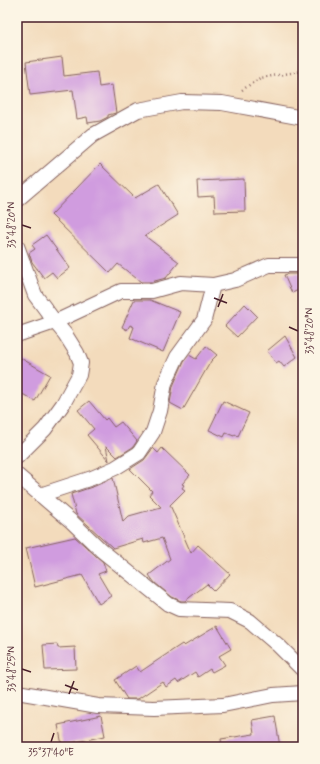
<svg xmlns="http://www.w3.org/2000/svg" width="320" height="764" font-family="Mynerve,sans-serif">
<rect width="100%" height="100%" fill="#fcf5e5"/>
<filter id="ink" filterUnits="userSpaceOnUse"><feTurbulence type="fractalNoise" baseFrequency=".025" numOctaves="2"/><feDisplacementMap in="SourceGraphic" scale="8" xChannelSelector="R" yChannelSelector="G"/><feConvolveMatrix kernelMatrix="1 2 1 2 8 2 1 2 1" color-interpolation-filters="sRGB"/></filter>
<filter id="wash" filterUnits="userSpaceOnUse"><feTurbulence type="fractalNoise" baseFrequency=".012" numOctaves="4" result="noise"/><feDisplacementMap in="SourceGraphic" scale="16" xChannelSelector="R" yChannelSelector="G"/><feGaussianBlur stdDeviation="0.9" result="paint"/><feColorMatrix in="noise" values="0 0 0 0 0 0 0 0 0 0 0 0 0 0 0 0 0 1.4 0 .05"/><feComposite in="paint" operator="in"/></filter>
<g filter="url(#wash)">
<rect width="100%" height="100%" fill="#f3dbbc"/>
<g id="blocks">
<!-- building -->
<g fill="#d09cdf">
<path d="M62 57 64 76 97 72 99 87 112 85 116 113 108 115V117L100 121 88 123 87 117 77 119 73 90 30 95 26 62Z"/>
<path d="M100 164 135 198 159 184 178 215 145 236 179 262 166 278 151 282H141L118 264 110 273 51 215Z"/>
<path d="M244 179 245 211 215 212 214 196 198 197 197 181Z"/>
<path d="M46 235 70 268 57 278 52 272 44 278 32 262 29 253 35 249 32 245Z"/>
<path d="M288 274H301L303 279V288L292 293 284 275Z"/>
<path d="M134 300H150L180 312 163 352 130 338 134 327 130 325 127 330 122 327Z"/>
<path d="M245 304 257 316 237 337 225 326Z"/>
<path d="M285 336 297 357 284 367 279 361 276 363 267 351Z"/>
<path d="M206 346 217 355 211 361 183 410 170 403 173 386 184 361 189 355 196 359Z"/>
<path d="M17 356 50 375 35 401 17 391Z"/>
<path d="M89 401 105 420 107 418 114 427 121 422 137 441 133 447 117 457 106 446 109 461 87 435 94 429 78 410Z"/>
<path d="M223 401 249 413 238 436 235 434 234 436 226 433 224 437 209 430Z"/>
<path d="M153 448 158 453 162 448 190 475 182 484 184 485 182 488 185 490 170 505 191 553 198 545 230 574 214 591 207 584 185 601H181L172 597 155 583 149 575 170 559 162 538 144 543 143 539 113 548 76 514 71 494 95 486 113 478 123 522 129 516 161 507 149 495 152 491 130 469 144 460Z"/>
<path d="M75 537 103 562 106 571 98 574 111 596 99 604 82 575 35 587 26 548Z"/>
<path d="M217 626 231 649 219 656 225 665 212 672 210 669 198 677 195 672 178 683 176 680 166 687 163 682 138 699H127L115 680 136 666 140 672 182 644 184 646Z"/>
<path d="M57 644 58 648 75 647 76 669 45 670 43 645Z"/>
<path d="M101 716 105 736 62 745 58 725Z"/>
<path d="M275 716 280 747H222L221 739 254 734 252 720Z"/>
</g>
</g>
</g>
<g filter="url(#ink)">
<use href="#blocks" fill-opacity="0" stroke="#85615e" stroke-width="1"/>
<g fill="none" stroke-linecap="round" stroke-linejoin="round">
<!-- minor casing -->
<g stroke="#85615e" stroke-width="16">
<g id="minor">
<path d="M17 200 93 135 138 110 182 102 222 103 303 118"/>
<path d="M17 246 35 295 55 322 65 334 77 353 81 363 79 375 63 404 45 429 17 457"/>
<path d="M17 335 55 322 121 291H152L181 283 213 285 235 280 269 265H303"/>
<path d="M17 475 72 522 101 550 168 604 179 609 230 611 250 621 279 646 303 670"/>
<path d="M40 495 92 478 115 468 139 453 153 432 160 411 165 383 177 357 204 320 213 285"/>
<path d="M17 692 98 706 154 708 223 705 273 695 303 693"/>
</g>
</g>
<!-- path -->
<path stroke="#85615e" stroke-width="2.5" stroke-dasharray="1 3" stroke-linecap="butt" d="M242 90 260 78 303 71"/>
<!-- minor -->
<use href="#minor" stroke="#fff" stroke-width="14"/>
</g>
</g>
<!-- ticks -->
<path fill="none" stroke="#4a1f2b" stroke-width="1.5" d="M22 225 31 228M214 298 227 303M218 307 223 294M289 327 298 331M22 669 31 672M65 685 78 690M69 694 74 681M51 742 54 733"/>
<!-- margin -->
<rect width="320" height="764" fill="none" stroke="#fcf5e5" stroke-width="44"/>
<rect x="22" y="22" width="276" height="720" fill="none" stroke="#4a1f2b" stroke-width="1.5"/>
<g font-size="10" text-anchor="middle" fill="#4a1f2b">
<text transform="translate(11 225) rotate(-90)" y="4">33°48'20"N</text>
<text transform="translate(309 331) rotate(-90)" y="4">33°48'20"N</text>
<text transform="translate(11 669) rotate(-90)" y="4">33°48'25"N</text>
<text x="51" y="756">35°37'40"E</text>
</g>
</svg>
